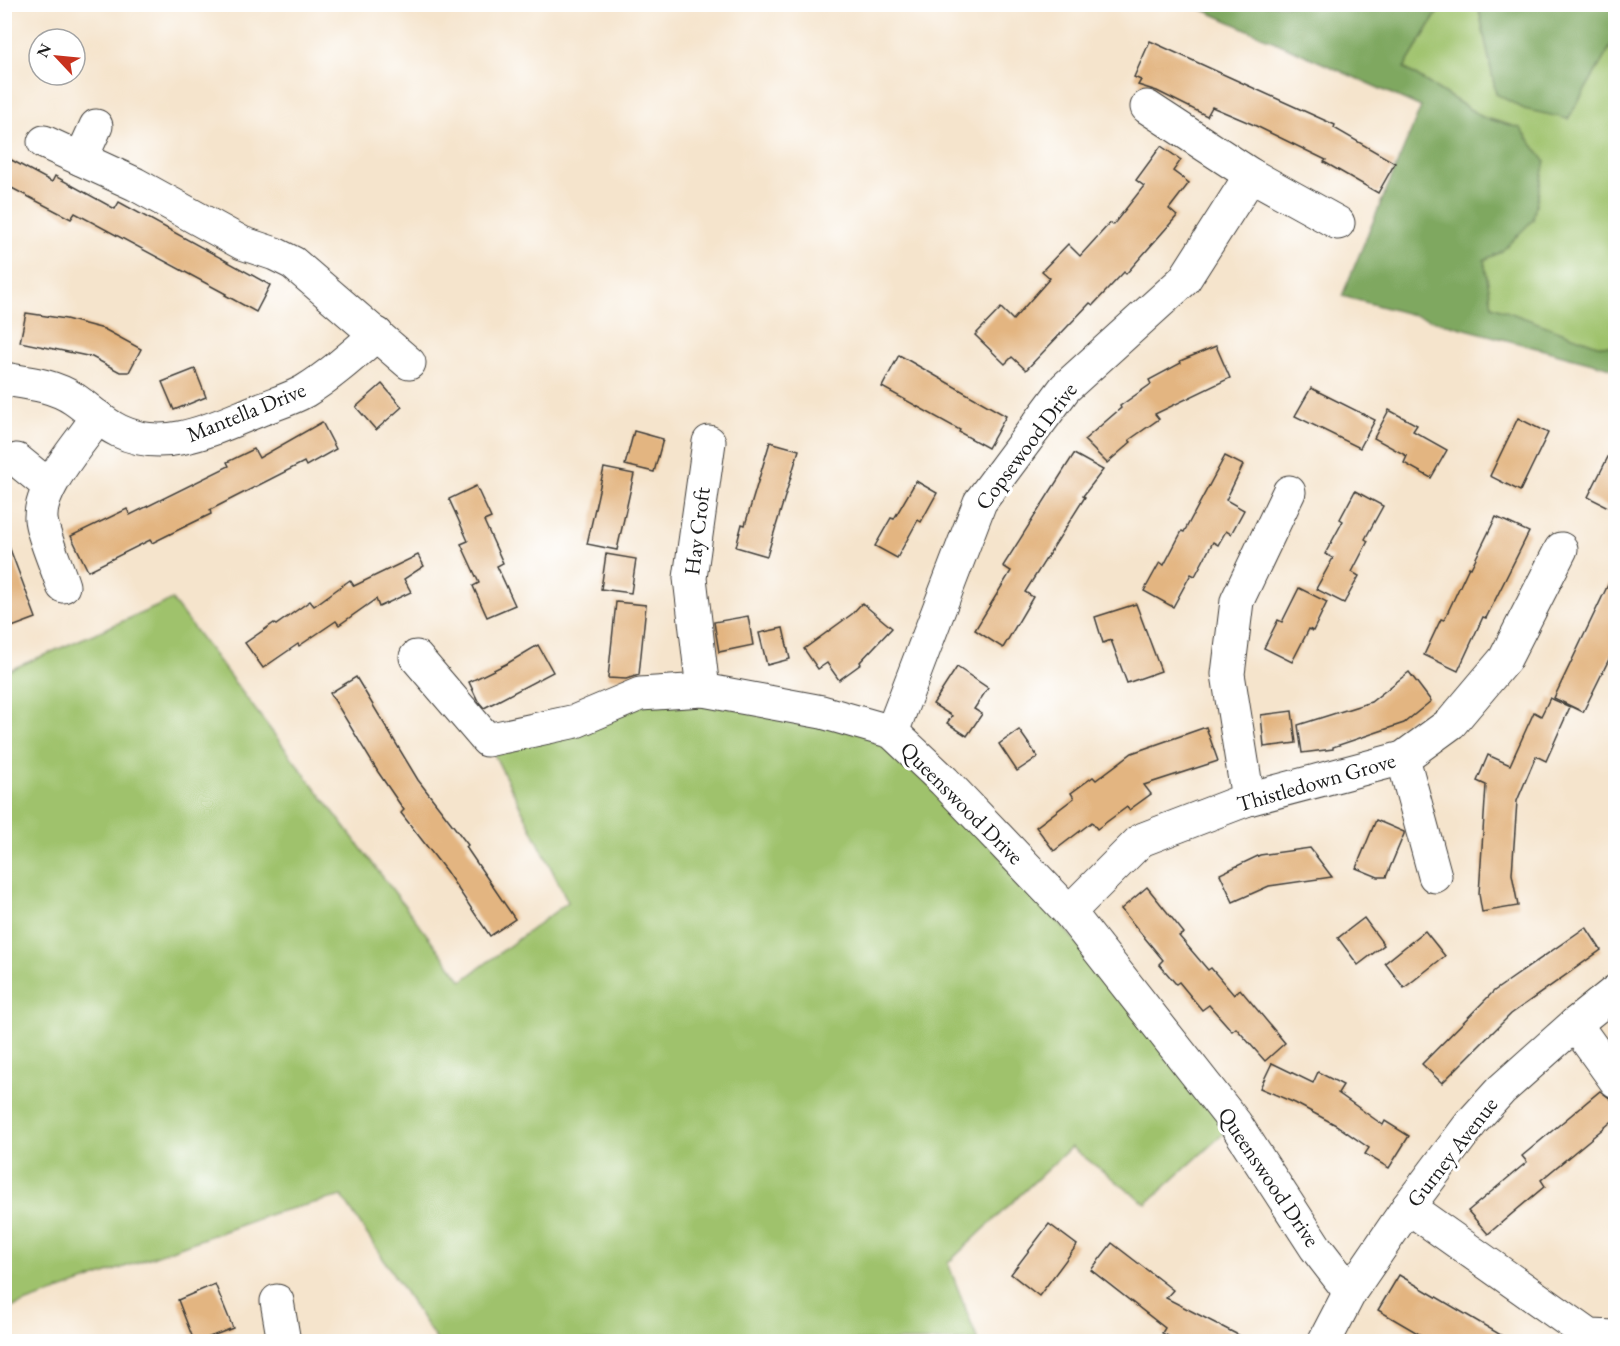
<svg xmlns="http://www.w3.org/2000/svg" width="1620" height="1346" font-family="'EB Garamond',serif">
<rect width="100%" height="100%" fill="#fff"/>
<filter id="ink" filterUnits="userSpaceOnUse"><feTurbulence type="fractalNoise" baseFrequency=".0167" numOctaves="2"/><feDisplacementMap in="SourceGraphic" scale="12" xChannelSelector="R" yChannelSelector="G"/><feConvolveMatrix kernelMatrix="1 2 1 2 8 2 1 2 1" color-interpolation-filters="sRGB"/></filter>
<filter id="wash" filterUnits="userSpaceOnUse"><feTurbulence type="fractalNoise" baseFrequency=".008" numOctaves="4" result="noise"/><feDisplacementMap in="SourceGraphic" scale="24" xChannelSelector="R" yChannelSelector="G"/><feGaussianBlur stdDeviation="1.35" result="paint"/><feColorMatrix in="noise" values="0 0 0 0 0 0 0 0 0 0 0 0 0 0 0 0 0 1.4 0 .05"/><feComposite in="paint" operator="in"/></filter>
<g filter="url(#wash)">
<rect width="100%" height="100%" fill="#f5e4cc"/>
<!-- green -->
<g fill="#9fc26c" stroke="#5e6f44" stroke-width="1.5">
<path d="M1442 5H1480L1479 10 1496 94 1568 119 1615 39V347L1597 345 1492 306 1484 260 1501 252 1519 128 1482 117 1404 68Z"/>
<path d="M172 600 462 981 568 902 487 740 640 694 892 732 1235 1123 1146 1204 1071 1147 948 1263 978 1341H437L342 1196 274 1213 5 1310V672Z"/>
</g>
<!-- forest -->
<g fill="#7fa860" stroke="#4e623e" stroke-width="1.5">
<path d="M1192 5H1442L1404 68 1482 117 1520 128 1545 161 1533 220 1501 252 1484 260 1492 306 1597 345 1615 347V369L1342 296 1421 107Z"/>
<path d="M1480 5H1615V39L1568 119 1524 109 1496 94 1479 9Z"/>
</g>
<g id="blocks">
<!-- building -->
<g fill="#e3b581">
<path d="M1150 41 1335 125 1334 128 1395 163 1378 193 1324 162 1326 160 1252 124 1212 107 1207 116 1157 91 1138 85 1141 80 1134 77Z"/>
<path d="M1161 146 1181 160 1173 171 1189 183 1169 209 1177 216 1126 274 1124 272 1093 305 1090 303 1026 370 1012 357 1005 364 975 335 1001 308 1013 320 1050 278 1042 271 1068 244 1080 256 1110 223 1113 225 1144 186 1136 180Z"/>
<path d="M4 156 52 182 55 176 115 209 119 202 270 285 256 312 225 295 226 294 75 213 71 219 4 184Z"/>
<path d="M26 313 66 319 104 329 141 349 129 372H120L92 357 20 342Z"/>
<path d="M1216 346 1230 378 1155 414 1159 419 1129 440 1131 442 1107 463 1084 440 1121 408 1120 406 1151 384 1149 380 1181 363 1180 361Z"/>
<path d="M899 355 1006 416 988 448 959 432 960 430 882 387Z"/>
<path d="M195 369 206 397 174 410 162 382Z"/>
<path d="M382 384 402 407 376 430 356 407Z"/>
<path d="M1311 388 1375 420 1360 448 1295 416Z"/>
<path d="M1389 410 1417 425 1413 431 1447 450 1431 478 1404 463 1407 456 1374 438Z"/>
<path d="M1518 418 1548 433 1520 491 1490 476Z"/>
<path d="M322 422 336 449 306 466 304 462 210 510 211 514 184 527 152 543 150 540 88 571 71 536 127 509 130 515 229 466 227 462 254 449 259 458Z"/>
<path d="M634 431 663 439 654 472 625 465Z"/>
<path d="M1616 441V511L1588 497Z"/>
<path d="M770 442 799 450 767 556 736 547 742 524 745 525Z"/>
<path d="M1074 454 1103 470 1083 496 1085 497 1025 592 1033 597 1003 648 975 630 1011 571 1003 566Z"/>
<path d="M1225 456 1243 465 1226 500 1244 510 1231 534 1226 531 1218 545 1213 542 1195 576 1191 574 1173 607 1144 591 1160 562 1164 565 1182 531 1184 532Z"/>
<path d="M604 468 634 474 617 550 587 544Z"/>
<path d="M916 481 937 493 921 522 918 520 897 558 875 546 891 518 894 519Z"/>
<path d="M476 486 491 518 484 521 503 563 497 566 515 605 487 617 473 586 479 583 461 544 468 541 449 499Z"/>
<path d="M1355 491 1383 506 1365 539 1368 541 1352 572 1359 576 1344 603 1316 589 1333 558 1325 554 1343 521 1340 519Z"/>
<path d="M1496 517 1529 532 1486 618 1483 617 1458 671 1424 655 1441 619 1444 620 1469 567 1471 568Z"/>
<path d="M7 541 36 618 4 630V542Z"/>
<path d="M606 554 636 559 631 593 601 589Z"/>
<path d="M418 555 424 566 404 579 411 592 379 607 376 599 339 625 336 621 299 646 298 644 263 668 245 643 274 623 276 625 310 601 314 606 350 580 354 586Z"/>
<path d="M1616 568V645L1583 712 1554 698Z"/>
<path d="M1299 588 1327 602 1313 631 1309 629 1292 662 1264 648 1278 620 1282 622Z"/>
<path d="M616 602 646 605 639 675 626 679 608 678Z"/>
<path d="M862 603 892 628 860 662 861 664 839 680 827 663 818 669 804 649 852 614Z"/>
<path d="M1136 604 1161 671 1127 683 1111 640 1103 643 1095 617Z"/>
<path d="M748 616 753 645 719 652 714 622Z"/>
<path d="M783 628 790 659 767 665 759 633Z"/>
<path d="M538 645 553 672 484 708 478 701 469 682 508 663Z"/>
<path d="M957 667 988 688 974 709 982 714 967 736 947 723 952 716 933 704Z"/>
<path d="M1409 672 1431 701 1404 723 1333 747V749L1302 753 1298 725 1371 702Z"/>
<path d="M356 677 418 780 468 845 466 847 515 919 490 936 446 871 401 813 404 810 378 772 330 693Z"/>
<path d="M1550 698 1570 707 1546 761 1536 756 1517 801 1512 874 1518 906 1482 912 1479 894 1486 785 1477 781 1488 755 1510 765 1534 712 1541 716Z"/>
<path d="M1292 711 1296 743 1264 747 1261 715Z"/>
<path d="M1206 727 1218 761 1144 785 1151 794 1129 810 1127 807 1097 829 1092 822 1054 851 1036 827 1074 798 1071 793 1093 777 1096 780 1132 753Z"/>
<path d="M1019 730 1038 757 1017 771 999 744Z"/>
<path d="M1376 820 1404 832V834L1386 877H1378L1356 868Z"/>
<path d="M1310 848 1332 877 1269 886 1233 902 1220 874 1260 855Z"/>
<path d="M1147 887 1184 933 1179 936 1208 970 1211 968 1234 995 1240 989 1285 1043 1265 1061 1236 1028 1232 1031 1209 1005 1202 1010 1179 982 1176 984 1159 964 1163 960 1121 909Z"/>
<path d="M1364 918 1384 945 1358 965 1338 938Z"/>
<path d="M1586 927 1601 950 1511 1014 1442 1083 1422 1064 1494 991Z"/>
<path d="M1425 931 1445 956 1404 988 1385 963Z"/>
<path d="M1272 1063 1313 1083 1318 1072 1343 1085 1338 1093 1383 1125 1385 1121 1409 1136 1389 1168 1365 1154 1369 1148 1336 1125 1295 1103 1260 1088Z"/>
<path d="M1600 1091 1616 1103V1118L1541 1180 1545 1186 1488 1234 1468 1211 1527 1162 1522 1156Z"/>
<path d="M1049 1224 1077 1245 1039 1296 1011 1274Z"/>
<path d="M1112 1243 1173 1290 1166 1298 1250 1341H1178L1162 1333 1165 1328 1091 1270Z"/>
<path d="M1399 1275 1511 1341H1431L1378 1310Z"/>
<path d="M215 1284 233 1328 199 1341H194L178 1300Z"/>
</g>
</g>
</g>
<g filter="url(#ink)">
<use href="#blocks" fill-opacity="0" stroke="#3d3a36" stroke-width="1.5"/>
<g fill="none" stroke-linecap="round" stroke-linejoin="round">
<!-- minor casing -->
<g stroke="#3d3a36" stroke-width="35">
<g id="minor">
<path d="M1147 107 1251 175 1338 223"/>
<path d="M44 142 135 184 242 243 275 254 293 263 409 363"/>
<path d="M81 159 96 126"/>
<path d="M4 379C29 383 53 385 74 399 89 409 102 423 119 431 166 454 214 428 259 410 274 404 291 399 305 391 331 375 354 354 377 334"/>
<path d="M17 460 49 486"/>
<path d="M63 586C58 569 42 534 41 519 39 488 80 443 98 417"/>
<path d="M416 657 487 740 576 721 640 694 703 690 822 712 892 732 944 781 1069 912 1235 1123 1316 1248 1350 1292"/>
<path d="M703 690 690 578 709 442"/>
<path d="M892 732 980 502 1065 388 1184 280 1251 175"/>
<path d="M1403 758 1435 876"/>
<path d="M1248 799 1228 674 1237 601 1289 492"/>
<path d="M1069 912 1141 840 1248 799 1403 758 1451 723 1505 659 1561 549"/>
<path d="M1575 1024 1616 1081"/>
<path d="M1408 1207 1590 1336 1616 1337"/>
<path d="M277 1301 284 1342"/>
<path d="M1324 1342 1350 1292 1408 1207 1472 1122 1501 1090 1575 1024 1616 991"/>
</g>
</g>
<!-- minor -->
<use href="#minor" stroke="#fff" stroke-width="33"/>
</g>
</g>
<g text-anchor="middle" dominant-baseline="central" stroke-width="6" stroke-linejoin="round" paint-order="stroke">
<!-- street labels -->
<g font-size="22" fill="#1c1c1c" stroke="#fff">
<text transform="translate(246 412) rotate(-22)">Mantella Drive</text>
<text transform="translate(1026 446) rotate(-53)">Copsewood Drive</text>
<text transform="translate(697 531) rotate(-83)">Hay Croft</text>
<text transform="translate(1316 782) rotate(-16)">Thistledown Grove</text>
<text transform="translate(962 803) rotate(45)">Queenswood Drive</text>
<text transform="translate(1452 1152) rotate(-52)">Gurney Avenue</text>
<text transform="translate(1269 1177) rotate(56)">Queenswood Drive</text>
</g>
</g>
<!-- margin -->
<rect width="1620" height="1346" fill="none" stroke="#fff" stroke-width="24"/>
<!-- north arrow -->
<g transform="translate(57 57) rotate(296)"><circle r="28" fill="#ffffff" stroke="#a4a4a4" stroke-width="1.5"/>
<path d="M0-4.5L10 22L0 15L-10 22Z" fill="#c8321e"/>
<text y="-9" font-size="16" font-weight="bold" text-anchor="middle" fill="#1c1c1c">N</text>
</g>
</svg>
